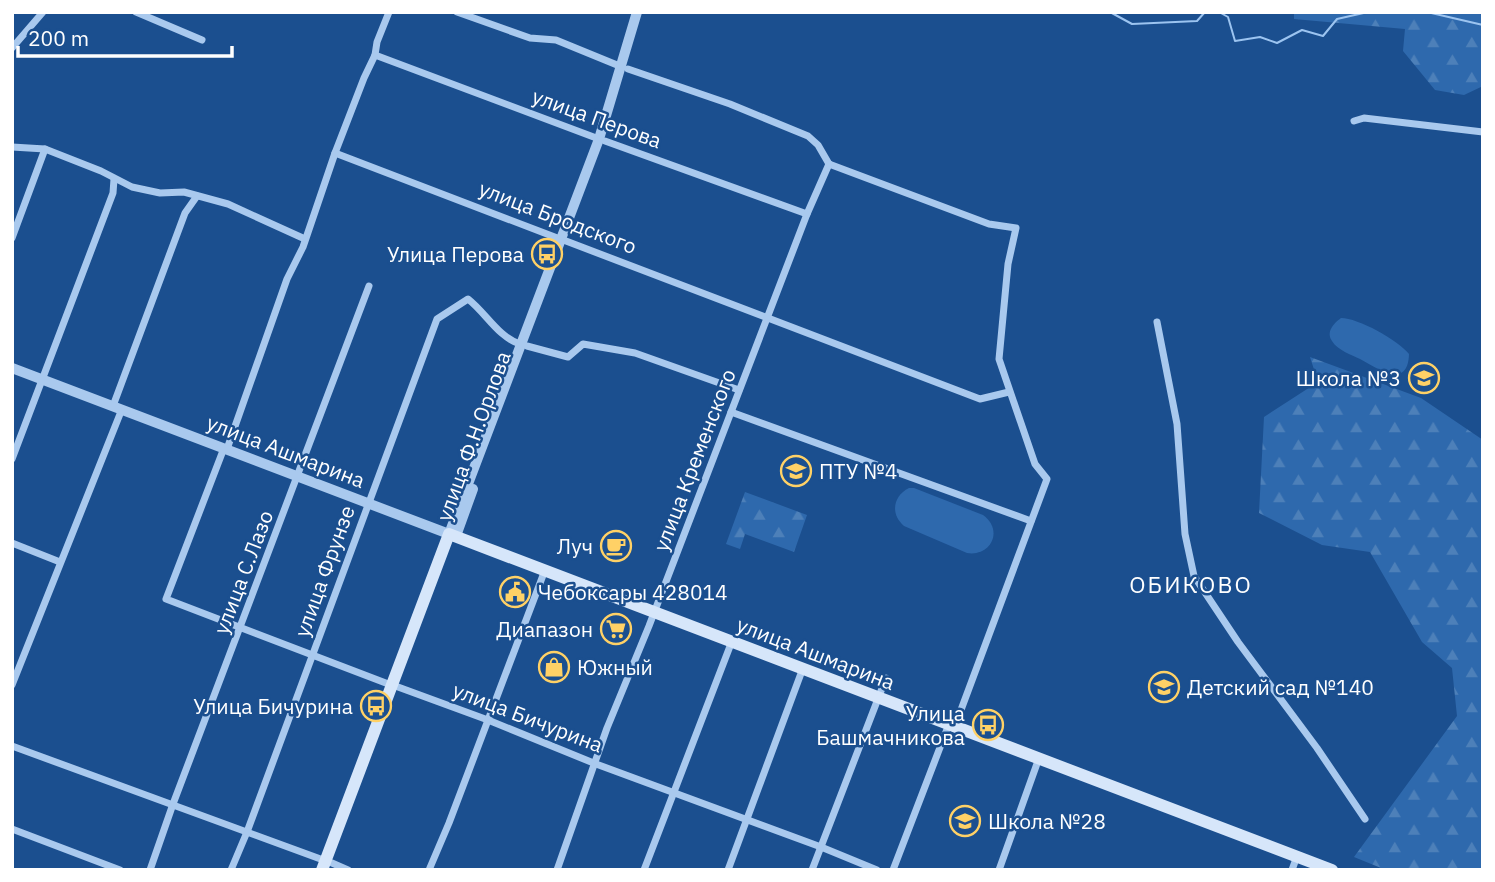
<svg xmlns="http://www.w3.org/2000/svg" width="1495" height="882" font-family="'IBM Plex Sans',sans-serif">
<defs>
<pattern id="forest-firs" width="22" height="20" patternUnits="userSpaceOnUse" patternTransform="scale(1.75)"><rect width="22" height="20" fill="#2e69ad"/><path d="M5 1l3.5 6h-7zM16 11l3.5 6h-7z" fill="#4d80b9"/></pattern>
</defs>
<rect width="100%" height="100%" fill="#1b4f8f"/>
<!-- green -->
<g fill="#2e69ad">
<path d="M1341 318C1358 318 1398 340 1409 354 1408 390 1378 369 1360 359 1352 355 1337 350 1332 341 1326 332 1333 324 1341 318Z"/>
<path d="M909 488H914L983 515C1004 530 991 557 967 553L904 526C890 514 893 496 909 488Z"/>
</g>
<!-- forest -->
<g fill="url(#forest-firs)">
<path d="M1294 12H1483V86L1464 95 1435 90 1403 51 1405 29 1294 19Z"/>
<path d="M1310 357 1421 398 1483 440V870H1386L1354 857 1457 716 1452 668 1422 642 1370 552 1322 545 1259 513 1264 417 1318 382Z"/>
<path d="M745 492 807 515 794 552 745 534 740 549 726 544Z"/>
</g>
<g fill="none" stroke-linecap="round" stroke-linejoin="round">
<!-- stream -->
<g stroke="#9cc4f0" stroke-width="2">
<path d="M1110 12 1132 24 1197 21 1205 12"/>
<path d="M1219 12 1228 17 1235 41 1260 37 1277 43 1302 30 1323 36 1337 19 1368 12"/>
<path d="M1427 12 1483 25"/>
</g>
<!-- minor -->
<g stroke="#a9c9ee" stroke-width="7">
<path d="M136 12 202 40"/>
<path d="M457 12 530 38 556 40 622 67"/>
<path d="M12 48 43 12"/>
<path d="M375 55 599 139"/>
<path d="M628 69 730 104 808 136 818 145 829 164"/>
<path d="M1354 121 1364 118 1483 132"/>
<path d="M605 141 807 214"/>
<path d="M12 147 45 149 101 171 132 187 160 193 184 192 228 204 305 239"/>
<path d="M335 153 560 239"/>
<path d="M829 164 989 224 1016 228 1008 264 999 359 1035 464 1047 479 955 726"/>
<path d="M12 238 45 149"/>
<path d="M566 241 980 399 1009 392"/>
<path d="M1157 322 1177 424 1185 534 1194 576 1238 642 1317 748 1365 819"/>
<path d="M527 346 568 357 583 344 635 353 739 390"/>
<path d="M113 406 185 213 197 196"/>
<path d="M731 412 1031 521"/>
<path d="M224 448 166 599 391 685"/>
<path d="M227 449 287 279 303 247 335 153 364 78 375 55 377 42 389 12"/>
<path d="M12 459 113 193 114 179"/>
<path d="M12 543 60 562"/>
<path d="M12 685 122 409"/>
<path d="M398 687 488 720 596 764 821 847 877 870"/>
<path d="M12 746 326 861"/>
<path d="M12 829 120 870"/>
<path d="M332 863 348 870"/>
<path d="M150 870 173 804 369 286"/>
<path d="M231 870 247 832 437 319 468 299C486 313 498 337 520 344"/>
<path d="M429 870 449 823 545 570"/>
<path d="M557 870 607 728 649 626 807 214 829 164"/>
<path d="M644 870 732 641"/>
<path d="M728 870 803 668"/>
<path d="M812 870 886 678"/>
<path d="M893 870 949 724"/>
<path d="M999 870 1039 758"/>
<path d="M1292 870 1297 856"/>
</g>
<!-- tertiary -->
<g stroke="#a9c9ee" stroke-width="10">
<path d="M12 368 449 534 599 139 637 12"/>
<path d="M456 536 473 489"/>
</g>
<!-- secondary -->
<path stroke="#d6e6fa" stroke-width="12" d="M322 870 449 534 1332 870"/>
</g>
<!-- icons -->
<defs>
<g id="bus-ring" transform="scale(1.575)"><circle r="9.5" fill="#1b4f8f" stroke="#ffd166" stroke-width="1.5"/><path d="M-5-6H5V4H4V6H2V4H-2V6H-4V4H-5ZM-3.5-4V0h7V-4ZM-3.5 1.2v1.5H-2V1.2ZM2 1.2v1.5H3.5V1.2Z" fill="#ffd166"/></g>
<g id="school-ring" transform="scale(1.575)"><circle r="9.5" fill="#1b4f8f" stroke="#ffd166" stroke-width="1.5"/><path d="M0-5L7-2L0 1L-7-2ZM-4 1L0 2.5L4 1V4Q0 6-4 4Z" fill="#ffd166"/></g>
<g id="university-ring" transform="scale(1.575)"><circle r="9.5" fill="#1b4f8f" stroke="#ffd166" stroke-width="1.5"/><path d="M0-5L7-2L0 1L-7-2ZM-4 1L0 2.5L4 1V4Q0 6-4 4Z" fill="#ffd166"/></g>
<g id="cafe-ring" transform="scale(1.575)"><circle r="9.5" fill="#1b4f8f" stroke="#ffd166" stroke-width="1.5"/><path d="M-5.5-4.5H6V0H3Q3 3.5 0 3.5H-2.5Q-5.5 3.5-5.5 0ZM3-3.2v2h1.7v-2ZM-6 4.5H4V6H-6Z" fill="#ffd166"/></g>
<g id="civic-ring" transform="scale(1.575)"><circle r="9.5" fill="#1b4f8f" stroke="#ffd166" stroke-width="1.5"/><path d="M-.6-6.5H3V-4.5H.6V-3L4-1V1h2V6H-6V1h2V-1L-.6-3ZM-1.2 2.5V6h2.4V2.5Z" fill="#ffd166"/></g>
<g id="supermarket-ring" transform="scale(1.575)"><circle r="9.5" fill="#1b4f8f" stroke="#ffd166" stroke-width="1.5"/><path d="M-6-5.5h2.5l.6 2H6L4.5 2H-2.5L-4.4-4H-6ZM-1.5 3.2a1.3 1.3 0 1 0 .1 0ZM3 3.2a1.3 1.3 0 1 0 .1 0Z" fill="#ffd166"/></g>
<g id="shop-ring" transform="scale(1.575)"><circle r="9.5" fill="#1b4f8f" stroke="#ffd166" stroke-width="1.5"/><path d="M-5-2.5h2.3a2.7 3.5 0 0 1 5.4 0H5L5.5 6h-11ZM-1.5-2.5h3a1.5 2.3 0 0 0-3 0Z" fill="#ffd166"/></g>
</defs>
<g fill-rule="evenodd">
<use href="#bus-ring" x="547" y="254"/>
<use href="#school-ring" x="1424" y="378"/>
<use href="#university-ring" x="796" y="471"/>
<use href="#cafe-ring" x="616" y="546"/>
<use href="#civic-ring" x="515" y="592"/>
<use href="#supermarket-ring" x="616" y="629"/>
<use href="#shop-ring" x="554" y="667"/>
<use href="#school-ring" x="1164" y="687"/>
<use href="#bus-ring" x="376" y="706"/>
<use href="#bus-ring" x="988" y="725"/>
<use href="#school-ring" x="965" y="821"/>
</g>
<g text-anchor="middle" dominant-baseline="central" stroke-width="5" stroke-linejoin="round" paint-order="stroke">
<!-- street labels -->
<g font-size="21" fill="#fff" stroke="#1b4f8f">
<text transform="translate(597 118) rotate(20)">улица Перова</text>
<text transform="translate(558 217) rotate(21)">улица Бродского</text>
<text transform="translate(473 436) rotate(-70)">улица Ф.Н.Орлова</text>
<text transform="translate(286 451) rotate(21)">улица Ашмарина</text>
<text transform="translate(694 460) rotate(-69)">улица Кременского</text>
<text transform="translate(324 571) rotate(-70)">улица Фрунзе</text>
<text transform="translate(243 572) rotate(-69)">улица С.Лазо</text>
<text transform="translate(816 653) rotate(21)">улица Ашмарина</text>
<text transform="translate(528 717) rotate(21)">улица Бичурина</text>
</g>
<!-- poi labels -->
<g font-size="21" fill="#fff" stroke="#1b4f8f" text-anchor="end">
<text x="524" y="254">Улица Перова</text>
<text x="1401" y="378">Школа №3</text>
<text x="819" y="471" text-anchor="start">ПТУ №4</text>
<text x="593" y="546">Луч</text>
<text x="538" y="592" text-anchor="start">Чебоксары 428014</text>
<text x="593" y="629">Диапазон</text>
<text x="577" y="667" text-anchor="start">Южный</text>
<text x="1187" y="687" text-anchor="start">Детский сад №140</text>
<text x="353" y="706">Улица Бичурина</text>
<text x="965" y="713">Улица<tspan x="965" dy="24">Башмачникова</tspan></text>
<text x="988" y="821" text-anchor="start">Школа №28</text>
</g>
<!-- neighbourhood labels -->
<g font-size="23" letter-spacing="2" fill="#fff" stroke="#1b4f8f">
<text x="1191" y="584">ОБИКОВО</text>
</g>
</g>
<!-- border -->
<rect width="1495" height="882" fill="none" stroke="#ffffff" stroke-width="28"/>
<!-- scale -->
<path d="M18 46v10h214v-10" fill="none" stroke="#ffffff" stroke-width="3.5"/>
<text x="28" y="46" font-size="21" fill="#ffffff" stroke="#1b4f8f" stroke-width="5" paint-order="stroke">200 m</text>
</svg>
